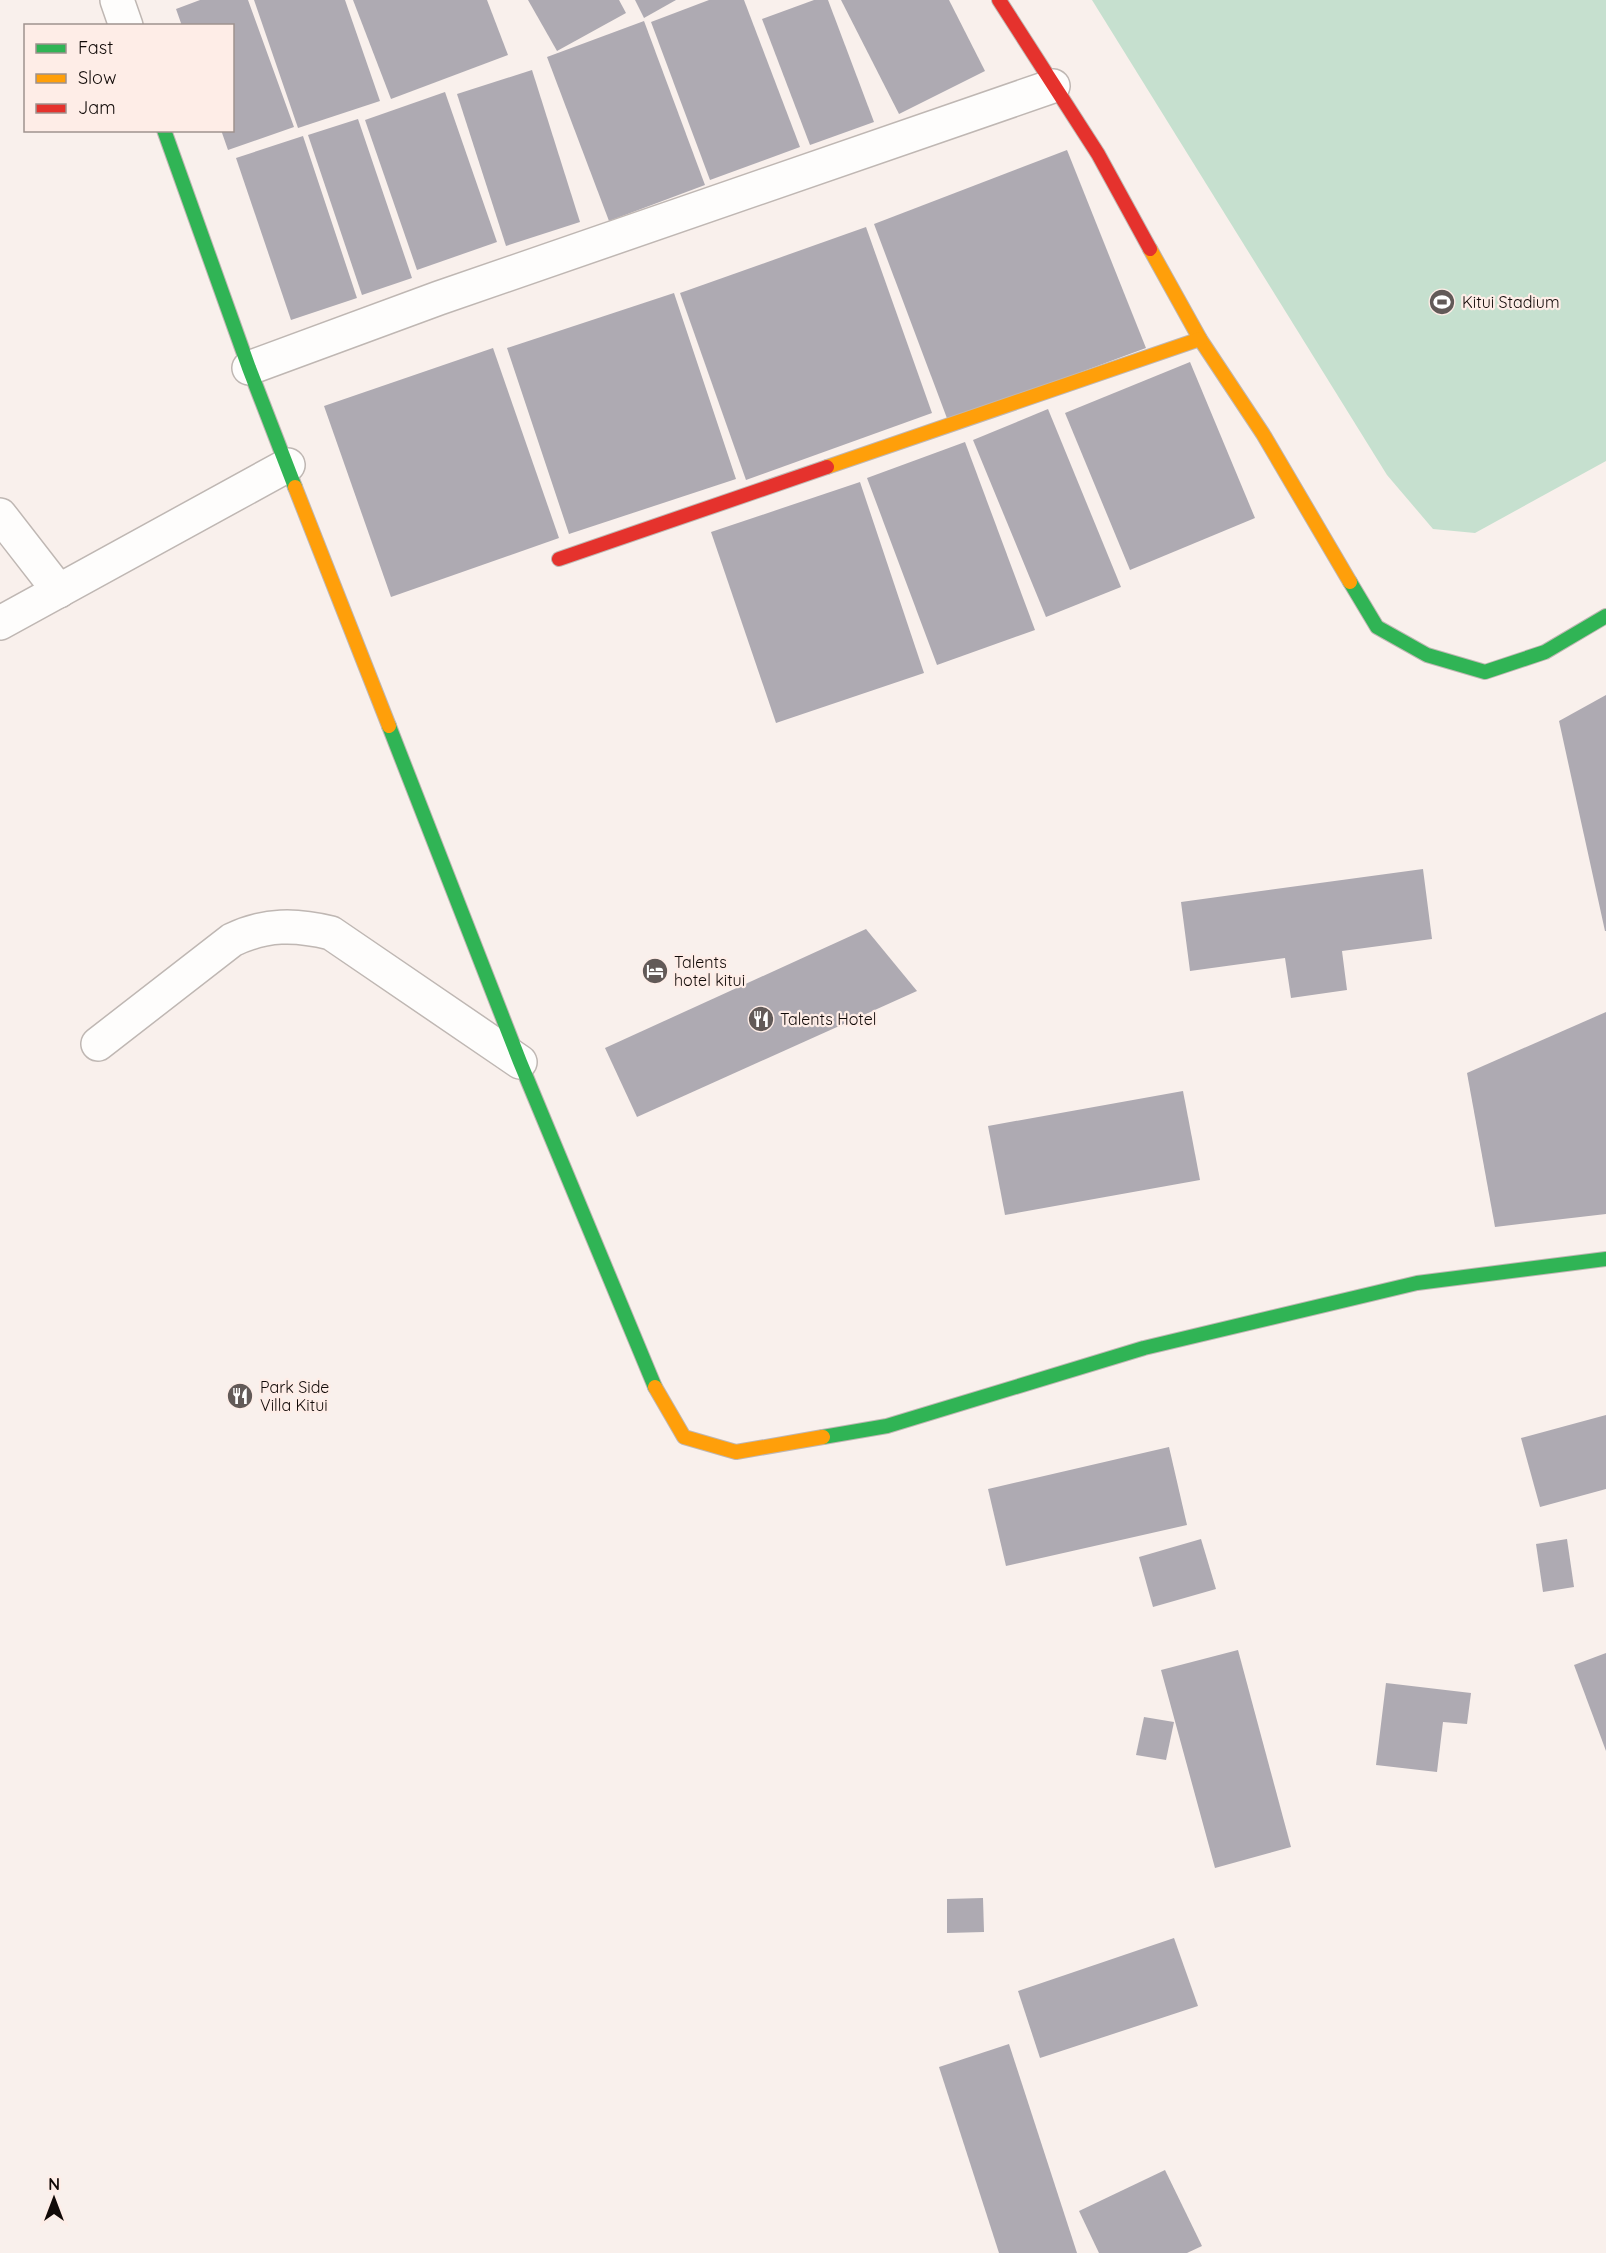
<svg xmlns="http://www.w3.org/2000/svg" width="1606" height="2253" font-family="Quicksand,sans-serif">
<rect width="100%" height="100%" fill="#f9f0ec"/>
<!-- green -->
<path fill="#c6e0cf" d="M1092 0H1606V461L1475 533 1433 529 1387 475Z"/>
<!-- building -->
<g fill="#aeaab2">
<path d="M200 0H248L294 127 228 150 221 130H232V26H182L176 9Z"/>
<path d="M254 0H345L380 101 298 128Z"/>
<path d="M353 0H487L508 55 391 99Z"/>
<path d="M528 0H619L626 13 557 51Z"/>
<path d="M635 0H676L644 18Z"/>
<path d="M709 0H744L800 147 710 180 651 22Z"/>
<path d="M814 0H828L874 122 810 145 762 19Z"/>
<path d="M841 0H949L985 71 899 114Z"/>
<path d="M644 21 705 185 609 221 547 57Z"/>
<path d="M532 70 580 222 506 246 457 94Z"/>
<path d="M445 92 497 242 417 270 365 120Z"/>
<path d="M358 119 412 278 362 295 308 135Z"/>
<path d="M303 136 357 298 291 320 236 158Z"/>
<path d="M1067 150 1146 348 948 421 874 224Z"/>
<path d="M866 227 932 413 746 480 680 293Z"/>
<path d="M674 293 736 479 569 534 507 348Z"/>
<path d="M493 348 559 538 391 597 324 406Z"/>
<path d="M1190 362 1255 518 1130 570 1065 413Z"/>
<path d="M1048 409 1121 587 1046 617 973 440Z"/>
<path d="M965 442 1035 630 937 665 867 478Z"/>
<path d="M860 482 924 673 776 723 711 532Z"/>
<path d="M1606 695V931H1605L1559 721Z"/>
<path d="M1423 869 1432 939 1342 951 1347 990 1291 998 1285 958 1190 971 1181 902Z"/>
<path d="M866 929 917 991 637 1117 605 1048Z"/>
<path d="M1606 1012V1214L1495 1227 1467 1073Z"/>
<path d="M1183 1091 1200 1180 1005 1215 988 1126Z"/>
<path d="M1606 1415V1489L1540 1507 1521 1438Z"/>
<path d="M1169 1447 1187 1525 1006 1566 988 1489Z"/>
<path d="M1201 1539 1216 1589 1153 1607 1139 1557Z"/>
<path d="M1567 1539 1574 1587 1543 1592 1536 1544Z"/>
<path d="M1238 1650 1291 1847 1215 1868 1161 1670Z"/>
<path d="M1606 1653V1751L1574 1665Z"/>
<path d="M1386 1683 1471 1693 1467 1724 1443 1722 1437 1772 1376 1765Z"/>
<path d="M1144 1717 1174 1722 1166 1760 1136 1755Z"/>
<path d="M983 1898 984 1932 947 1933V1899Z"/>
<path d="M1174 1938 1198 2006 1040 2058 1018 1991Z"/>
<path d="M1009 2044 1077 2253H999L939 2067Z"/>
<path d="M1165 2170 1202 2246 1187 2253H1099L1079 2211Z"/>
</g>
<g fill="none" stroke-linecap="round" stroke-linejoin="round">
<!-- street casing -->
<g stroke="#bfb7b3" stroke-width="36">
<g id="street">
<path d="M117 0 126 26"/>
<path d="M249 368 439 298 1053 86"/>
<path d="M0 515 59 591"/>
<path d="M0 623 288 465"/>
<path d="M98 1044 232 940C266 924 295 924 331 933L520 1062"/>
</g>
</g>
<!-- fast casing -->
<g stroke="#bfb7b3" stroke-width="16">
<g id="fast">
<path d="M164 130 249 368 295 487"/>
<path d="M1350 582 1377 627 1427 655 1485 672 1545 652 1606 616"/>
<path d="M389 726 520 1062 655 1387"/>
<path d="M823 1437 887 1426 1144 1348 1417 1283 1606 1259"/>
</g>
</g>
<!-- slow casing -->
<g stroke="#bfb7b3" stroke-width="16">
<g id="slow">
<path d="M1150 249 1200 339 1263 434 1350 582"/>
<path d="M827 467 1200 339"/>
<path d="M295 487 389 726"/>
<path d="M655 1387 684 1437 736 1452 823 1437"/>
</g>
</g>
<!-- jam casing -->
<g stroke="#bfb7b3" stroke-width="16">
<g id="jam">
<path d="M999 0 1098 154 1150 249"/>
<path d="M559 559 827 467"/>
</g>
</g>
<!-- street -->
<use href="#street" stroke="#fefdfc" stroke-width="33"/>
<!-- fast -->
<use href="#fast" stroke="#30b455" stroke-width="14"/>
<!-- slow -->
<use href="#slow" stroke="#ff9f0a" stroke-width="14"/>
<!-- jam -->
<use href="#jam" stroke="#e5322d" stroke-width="14"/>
</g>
<!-- icons -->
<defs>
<g id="stadium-disc" transform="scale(1.35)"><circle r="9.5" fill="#625a58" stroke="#feede7"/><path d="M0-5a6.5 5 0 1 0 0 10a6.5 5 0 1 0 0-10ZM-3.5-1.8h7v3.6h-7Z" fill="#fff"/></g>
<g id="hotel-disc" transform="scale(1.35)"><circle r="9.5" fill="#625a58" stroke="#feede7"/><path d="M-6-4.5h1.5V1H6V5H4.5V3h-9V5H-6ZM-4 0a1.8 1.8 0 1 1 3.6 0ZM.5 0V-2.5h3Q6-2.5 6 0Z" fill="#fff"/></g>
<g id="restaurant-disc" transform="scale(1.35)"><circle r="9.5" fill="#625a58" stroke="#feede7"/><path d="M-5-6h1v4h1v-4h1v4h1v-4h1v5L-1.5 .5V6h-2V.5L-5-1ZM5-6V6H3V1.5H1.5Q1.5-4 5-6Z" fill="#fff"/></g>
</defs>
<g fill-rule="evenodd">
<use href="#stadium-disc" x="1442" y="302"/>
<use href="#hotel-disc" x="655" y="971"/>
<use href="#restaurant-disc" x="761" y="1019"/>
<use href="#restaurant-disc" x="240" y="1396"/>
</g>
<g text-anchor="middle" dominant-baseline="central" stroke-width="4.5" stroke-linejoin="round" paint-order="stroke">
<!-- poi labels -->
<g font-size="16" fill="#110a08" stroke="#feede7" text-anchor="start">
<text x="1462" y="302">Kitui Stadium</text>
<text x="674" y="962">Talents<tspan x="674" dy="18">hotel kitui</tspan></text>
<text x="780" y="1019">Talents Hotel</text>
<text x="260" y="1387">Park Side<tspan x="260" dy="18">Villa Kitui</tspan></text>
</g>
</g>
<!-- legend -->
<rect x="24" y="24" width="210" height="108" fill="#feede7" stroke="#9f928e" stroke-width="1.5"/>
<rect x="36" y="44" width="30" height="9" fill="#30b455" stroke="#9f928e" stroke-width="1.5"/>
<text x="78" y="54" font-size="18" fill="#110a08">Fast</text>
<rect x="36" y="74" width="30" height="9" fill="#ff9f0a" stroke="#9f928e" stroke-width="1.5"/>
<text x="78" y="84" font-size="18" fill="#110a08">Slow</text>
<rect x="36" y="104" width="30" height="9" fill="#e5322d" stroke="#9f928e" stroke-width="1.5"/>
<text x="78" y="114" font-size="18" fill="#110a08">Jam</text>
<!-- north arrow -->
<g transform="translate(54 2199)" stroke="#feede7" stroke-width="4.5" paint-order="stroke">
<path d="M0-4.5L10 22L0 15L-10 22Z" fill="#110a08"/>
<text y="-9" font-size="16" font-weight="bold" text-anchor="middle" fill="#110a08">N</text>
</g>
</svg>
